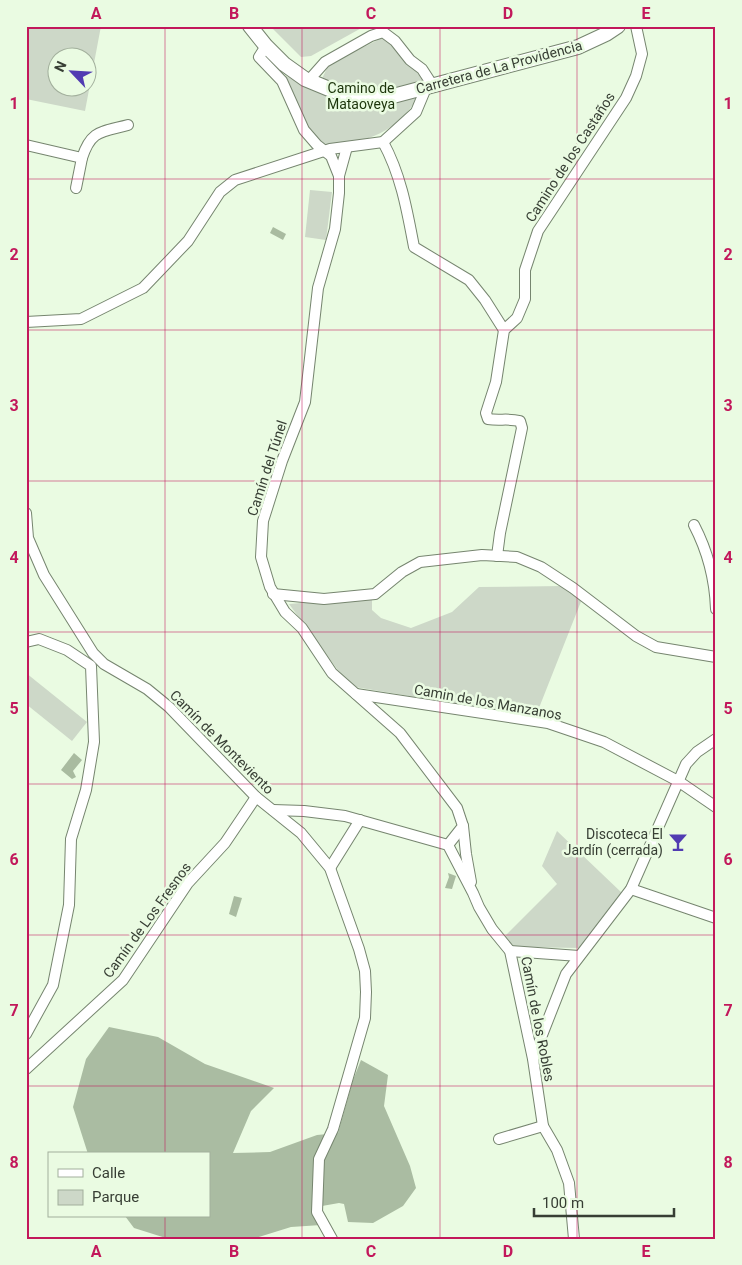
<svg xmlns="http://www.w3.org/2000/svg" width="742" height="1265" font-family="Roboto,sans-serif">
<rect width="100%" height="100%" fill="#eafbe2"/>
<!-- green -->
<g fill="#cdd8c8" fill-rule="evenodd">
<path d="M26 26H101L85 111 26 99ZM58 58H88V88H58Z"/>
<path d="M270 26H365L311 56 301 57Z"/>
<path d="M382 38 397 47 423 80C421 87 419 97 415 102 391 136 362 144 322 144 301 124 298 97 282 74L316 91 329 64Z"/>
<path d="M310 190 332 192 326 240 305 237Z"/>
<path d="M563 586 582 599 537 713 518 714 355 687 340 673 289 604 372 597V610L381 618 411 628 452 612 479 587Z"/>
<path d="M26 673 87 722 72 741 26 704Z"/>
<path d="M557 831 622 893 581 948 515 947 504 937 557 884 542 866Z"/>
</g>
<!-- forest -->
<path fill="#aabca2" d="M109 1027 158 1037 205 1064 274 1088 251 1111 233 1153 270 1152 317 1135 338 1133 353 1080 361 1060 388 1075 384 1106 410 1166 416 1188 403 1206 373 1223 348 1222 344 1204 339 1203 322 1206 321 1225 291 1227 252 1239H169L134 1228 125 1216H209V1154H88L73 1107 86 1059Z"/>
<!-- water -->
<g fill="#a9bba0">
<path d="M273 227 286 234 283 240 270 233Z"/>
<path d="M74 753 82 760 73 771 76 777 72 779 61 770Z"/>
<path d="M448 873 456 876 452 889 445 888 449 877Z"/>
<path d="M234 896 242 898 236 917 229 914Z"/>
</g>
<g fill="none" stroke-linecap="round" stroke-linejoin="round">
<!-- street casing -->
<g stroke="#76856f" stroke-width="12">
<g id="street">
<path d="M266 46 259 57 282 81 304 130 317 145 331 156 339 176"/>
<path d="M309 80 325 62 371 36 383 32 395 41 410 60 422 69 433 86"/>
<path d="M383 142C401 175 407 210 414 247L469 280 485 300 504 330"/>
<path d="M26 145 82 158 76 188"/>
<path d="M347 147 339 176V193L335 229 318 288 305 402 282 461 263 521 261 557 270 587 285 612 302 628 332 673 400 733 457 808 463 826 448 845"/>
<path d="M82 158C91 130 101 132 128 125"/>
<path d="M26 322 81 319 143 288 188 241 220 192 235 180 330 149 383 142 416 112 426 88"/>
<path d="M26 513 28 538 44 575 93 653 104 664 147 689 169 707 256 797 301 833 330 868 359 949 365 971 366 992 365 1018 333 1129 319 1159 317 1212 332 1239"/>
<path d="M694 525C707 550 715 580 716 609"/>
<path d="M497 556 500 533 522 428 520 421C507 418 500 421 488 419L486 413 496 382 504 330 517 318 525 299V270L538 231 626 98 636 76 642 54 636 26"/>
<path d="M273 594 324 599 375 594 402 572 420 562 482 555 517 557 541 567 573 588 636 636 656 647 716 657"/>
<path d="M26 642 39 639 67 650 91 666 94 742 86 790 71 839 69 905 53 985 26 1034"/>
<path d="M356 694 548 723 604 742 678 781 716 807"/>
<path d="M273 810 304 811 345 816 448 845 473 893 479 907 492 929 510 951 533 1059 543 1126 557 1150 569 1183 574 1239"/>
<path d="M463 826 466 854 471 882"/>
<path d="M330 868 360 820"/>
<path d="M631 889 716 918"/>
<path d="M510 951 579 956"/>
<path d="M533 1058 566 974 631 889 686 764 697 752 716 739"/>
<path d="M26 1069 123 980 188 883 225 843 256 797"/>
<path d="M499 1139 543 1126"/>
</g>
</g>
<!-- secondary casing -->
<g stroke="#76856f" stroke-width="16">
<path id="secondary" d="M250 26 266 46 284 64 305 79 334 91 360 97 393 96 578 47 606 34 618 26"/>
</g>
<!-- street -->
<use href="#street" stroke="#fff" stroke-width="10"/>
<!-- secondary -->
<use href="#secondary" stroke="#fff" stroke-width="14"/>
</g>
<!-- grid -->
<path fill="none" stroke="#c2185b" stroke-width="1" stroke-opacity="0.55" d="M165 26V1154M302 26V1239M440 26V1239M577 26V1239M26 179H716M26 330H716M26 481H716M26 632H716M26 784H716M26 935H716M26 1086H716M165 1216V1239"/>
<!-- icons -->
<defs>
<g id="bar-bare" transform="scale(1.5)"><path d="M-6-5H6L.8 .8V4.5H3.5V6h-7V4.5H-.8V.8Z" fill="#513bb2" stroke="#eafbe2" stroke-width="2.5" paint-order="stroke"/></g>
</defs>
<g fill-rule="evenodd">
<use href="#bar-bare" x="678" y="842"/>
</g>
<g text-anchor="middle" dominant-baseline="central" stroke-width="5" stroke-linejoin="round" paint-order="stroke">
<!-- street labels -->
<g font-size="14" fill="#373e34" stroke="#eafbe2">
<text transform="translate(499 67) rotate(-15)">Carretera de La Providencia</text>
<text transform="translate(570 157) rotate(-57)">Camino de los Castaños</text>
<text transform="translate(267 468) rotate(-72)">Camín del Túnel</text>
<text transform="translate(488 702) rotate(10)">Camin de los Manzanos</text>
<text transform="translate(222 742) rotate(45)">Camín de Monteviento</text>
<text transform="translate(147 920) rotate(-54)">Camín de Los Fresnos</text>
<text transform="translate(538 1019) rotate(79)">Camín de los Robles</text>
</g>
<!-- park labels -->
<g font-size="14" fill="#1c340b" stroke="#eafbe2">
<text x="361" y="88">Camino de<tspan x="361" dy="16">Mataoveya</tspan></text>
</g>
<!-- poi labels -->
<g font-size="14" fill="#373e34" stroke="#eafbe2" text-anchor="end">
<text x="663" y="834">Discoteca El<tspan x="663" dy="16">Jardín (cerrada)</tspan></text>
</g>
</g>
<!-- border -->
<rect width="742" height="1265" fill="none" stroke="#eafbe2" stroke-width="55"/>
<!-- legend -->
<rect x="48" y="1152" width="162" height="65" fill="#eafbe2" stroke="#a2af9c"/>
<rect x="58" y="1169" width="25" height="8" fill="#ffffff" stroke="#a2af9c"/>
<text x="92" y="1178" font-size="15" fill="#373e34">Calle</text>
<rect x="58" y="1190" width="25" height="15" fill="#cdd8c8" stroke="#a2af9c"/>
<text x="92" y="1202" font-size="15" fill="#373e34">Parque</text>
<!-- north arrow -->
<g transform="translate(72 72) rotate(295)"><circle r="24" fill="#eafbe2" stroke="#a2af9c"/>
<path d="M0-4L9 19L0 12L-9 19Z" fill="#513bb2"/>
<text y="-8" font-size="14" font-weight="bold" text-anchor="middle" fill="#373e34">N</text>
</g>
<!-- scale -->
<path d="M534 1208v8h140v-8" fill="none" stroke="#373e34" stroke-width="2.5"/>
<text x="542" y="1208" font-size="15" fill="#373e34" stroke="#eafbe2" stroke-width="4" paint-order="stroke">100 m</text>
<rect x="28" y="28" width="686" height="1210" fill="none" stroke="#c2185b" stroke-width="2"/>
<g font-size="16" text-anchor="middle" font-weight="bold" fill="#c2185b">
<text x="96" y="19">A</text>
<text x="234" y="19">B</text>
<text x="371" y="19">C</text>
<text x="508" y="19">D</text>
<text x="646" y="19">E</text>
<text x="14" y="109">1</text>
<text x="728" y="109">1</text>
<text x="14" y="260">2</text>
<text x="728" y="260">2</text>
<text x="14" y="411">3</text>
<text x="728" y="411">3</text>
<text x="14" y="563">4</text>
<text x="728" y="563">4</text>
<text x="14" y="714">5</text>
<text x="728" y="714">5</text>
<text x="14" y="865">6</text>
<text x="728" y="865">6</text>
<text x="14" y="1016">7</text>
<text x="728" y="1016">7</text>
<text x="14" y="1168">8</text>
<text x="728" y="1168">8</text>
<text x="96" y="1257">A</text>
<text x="234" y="1257">B</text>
<text x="371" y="1257">C</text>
<text x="508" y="1257">D</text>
<text x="646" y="1257">E</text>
</g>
</svg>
